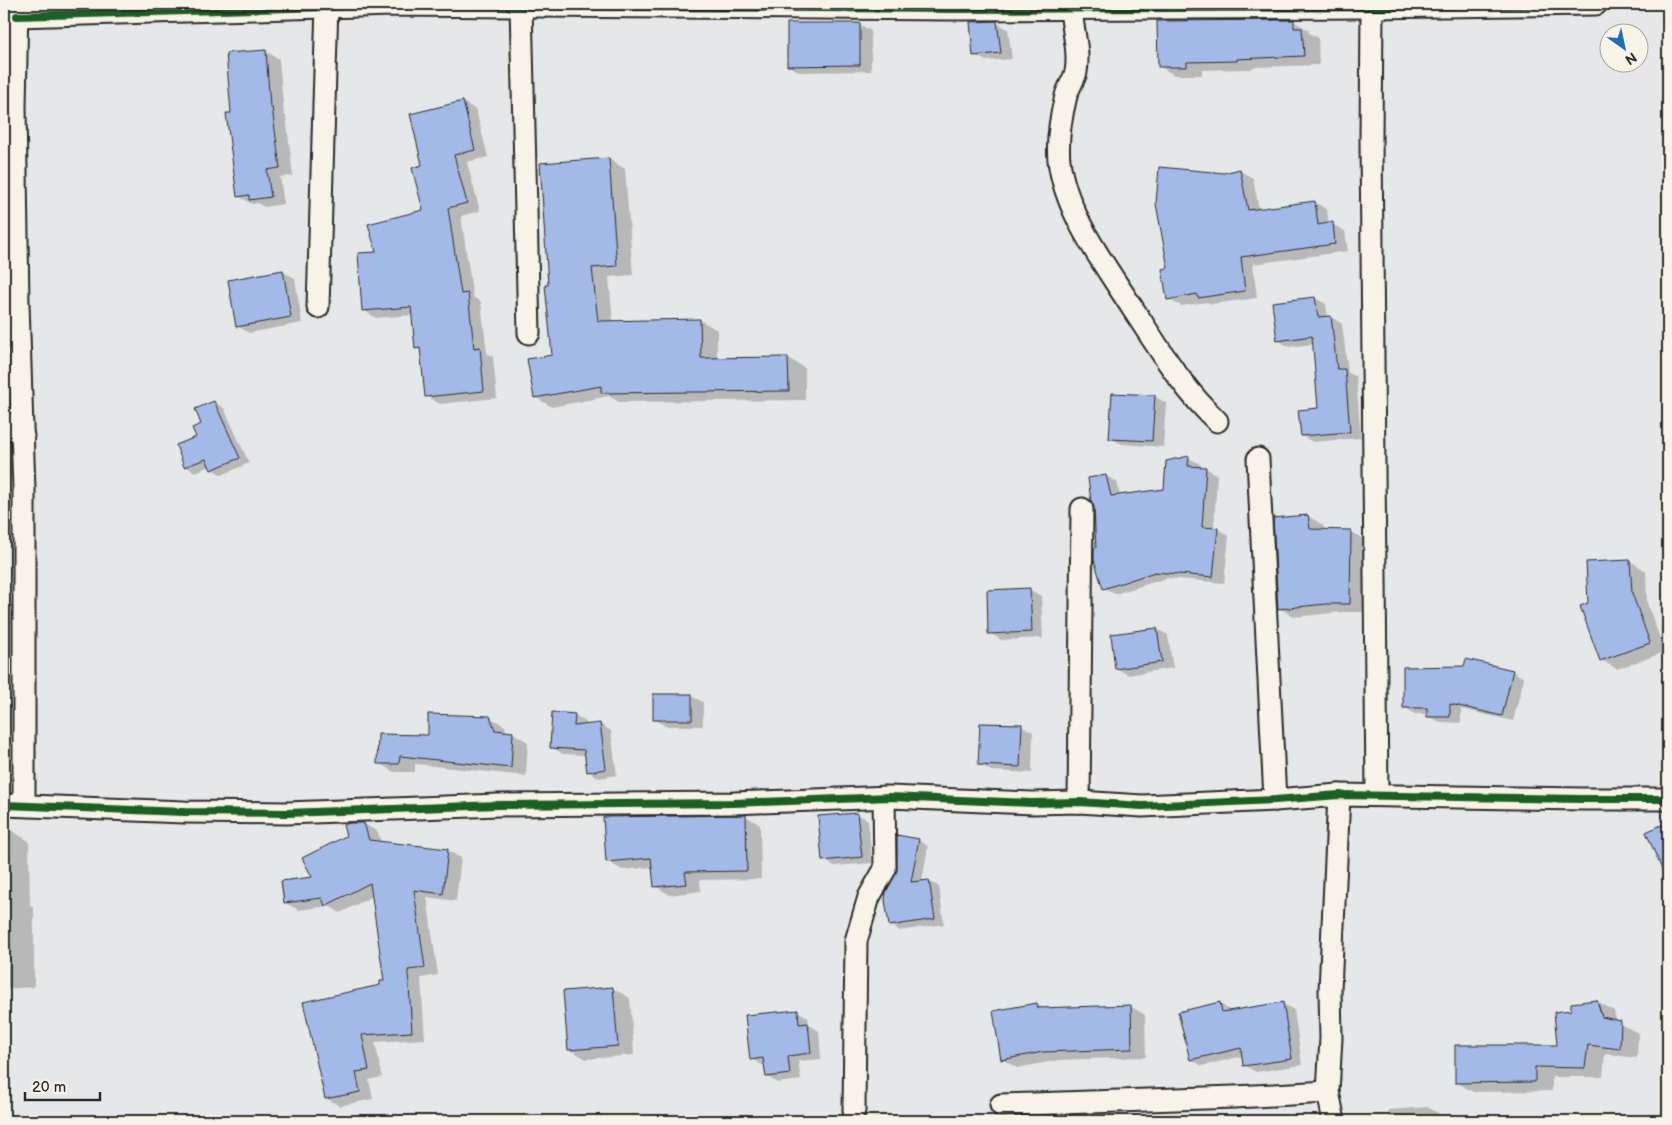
<svg xmlns="http://www.w3.org/2000/svg" width="1672" height="1125" font-family="'Balsamiq Sans',sans-serif">
<rect width="100%" height="100%" fill="#e6e7e8"/>
<filter id="ink" filterUnits="userSpaceOnUse"><feTurbulence type="fractalNoise" baseFrequency=".02" numOctaves="2"/><feDisplacementMap in="SourceGraphic" scale="10" xChannelSelector="R" yChannelSelector="G"/><feConvolveMatrix kernelMatrix="1 2 1 2 8 2 1 2 1" color-interpolation-filters="sRGB"/></filter>
<g filter="url(#ink)">
<!-- shadow -->
<g fill="#0003">
<path d="M1293 21 1309 30V33L1318 38 1319 65 1252 67V69L1202 70V75H1174L1159 66Z"/>
<path d="M997 23 1008 29 1012 59 986 61 974 55Z"/>
<path d="M859 24 871 31V71L800 72 788 65Z"/>
<path d="M265 51 279 59 284 115 286 116 293 176 280 177 284 204 264 207 258 203 252 204 238 196Z"/>
<path d="M463 102 476 110 488 157 467 162 480 211 461 216 473 297 481 302 487 353 493 357 497 398 440 404 426 396 422 351 416 348 413 315 376 318 363 310 377 253 424 211V166Z"/>
<path d="M609 159 625 169 633 275 609 277 613 322 700 320 717 330V359L788 358 805 368V400L619 402 609 396 552 407 535 397 554 356 550 286Z"/>
<path d="M1240 171 1253 178 1259 210 1315 202 1327 210 1329 224H1332L1345 231 1348 251 1253 264 1257 298 1212 304 1207 302 1181 306 1168 299 1169 269 1224 174Z"/>
<path d="M283 272 295 278 302 323 249 333 237 326Z"/>
<path d="M1315 298 1326 304 1328 317H1331L1342 324 1348 372 1356 377 1361 438 1313 442 1302 436 1319 409 1314 344 1289 347 1278 340Z"/>
<path d="M1154 396 1166 403 1163 447 1122 444 1110 438Z"/>
<path d="M214 402 224 408 249 463 222 475 212 469 211 466 195 472 185 466Z"/>
<path d="M4 455 18 464 4 486Z"/>
<path d="M1189 458 1200 464 1199 468H1206L1217 475 1214 529H1218L1229 536 1224 583 1167 578 1115 594 1104 588 1098 549 1106 476 1117 482 1120 496 1165 490Z"/>
<path d="M4 513 16 521 4 539Z"/>
<path d="M1308 516 1323 525 1324 531H1350L1365 540V612H1342L1294 617 1279 608Z"/>
<path d="M1630 561 1646 571 1647 603 1665 652 1617 669 1601 660 1590 604Z"/>
<path d="M1029 589 1041 596 1043 638 1001 640 990 633Z"/>
<path d="M1157 629 1168 635 1173 668 1128 675 1116 668Z"/>
<path d="M1512 671 1524 678 1513 721 1461 709V723L1440 722 1428 716V714H1415L1404 707Z"/>
<path d="M691 696 703 702V726H665L654 719Z"/>
<path d="M575 715 586 722V726L600 724 611 731 617 775 599 778 588 771 586 755 563 754 551 747Z"/>
<path d="M489 717 505 726 507 733H513L528 742 526 776 415 764V772H394L378 763 430 736Z"/>
<path d="M1021 726 1033 732 1032 773 991 771 979 764Z"/>
<path d="M857 814 868 820 872 863 835 866 823 860Z"/>
<path d="M746 816 760 825 761 879 700 880 701 891 670 895 655 886 653 867 622 870 607 861Z"/>
<path d="M1668 823V881L1647 833Z"/>
<path d="M364 824 378 832 381 843 447 850 461 858 456 901 427 897 438 975 421 978 425 1039 375 1042 382 1077 369 1080 373 1099 339 1106 326 1098 382 986 385 982 373 896 340 913 329 906 299 910 285 903 314 878 348 837Z"/>
<path d="M4 830 12 831 29 841 30 906 34 908V987L4 989Z"/>
<path d="M918 840 928 846 922 882 929 881 939 887 944 924 900 931 890 925Z"/>
<path d="M1668 903V929L1662 926Z"/>
<path d="M612 988 630 998 634 1055 586 1059 569 1049Z"/>
<path d="M1597 1001 1614 1011 1617 1022 1638 1033 1637 1058 1605 1054 1603 1077H1552V1091L1473 1092 1456 1082 1558 1046 1572 1011Z"/>
<path d="M1220 1003 1231 1012 1283 1004 1294 1010 1302 1065 1256 1072 1244 1065 1243 1056 1202 1066 1191 1059Z"/>
<path d="M1037 1005 1045 1009 1130 1006 1145 1015 1146 1057 1059 1060 1017 1068 1002 1059Z"/>
<path d="M797 1011 808 1017 809 1025 819 1031 821 1059 798 1061 801 1080 778 1083 767 1077 765 1065H762L751 1059Z"/>
<path d="M1427 1107 1438 1113 1439 1121H1389L1388 1110Z"/>
</g>
<!-- building -->
<g fill="#a3b9e7" stroke="#2b2b2b">
<path d="M1294 20V28H1302L1304 56 1237 59V61L1187 62V67H1158L1157 21Z"/>
<path d="M997 21 1001 53 973 56 970 22Z"/>
<path d="M787 23H860V65L787 66Z"/>
<path d="M266 50 270 107H272L280 168 267 170 271 197 249 200V195L237 197 226 113H231L226 53Z"/>
<path d="M463 101 475 150 454 155 467 203 448 208 461 294 468 293 474 348 480 347 484 391 425 397 420 348 415 349 411 307 362 311 358 253 376 252 368 224 423 210 412 168 422 165 410 114Z"/>
<path d="M609 158 617 266 592 268 598 321 700 319 701 358 788 357 789 391 601 393V386L534 398 527 359 552 355 545 285H548L540 163Z"/>
<path d="M1159 167 1224 173 1240 169 1248 210 1315 201 1318 225 1333 222 1335 244 1241 257 1245 291 1198 298 1197 294 1167 300 1162 269 1168 268 1156 204Z"/>
<path d="M283 270 291 317 236 327 228 280Z"/>
<path d="M1315 297 1318 317 1331 316 1337 369H1345L1350 432 1301 436 1298 410 1318 408 1312 336 1277 341 1272 302Z"/>
<path d="M1112 393 1155 395 1152 441 1109 439Z"/>
<path d="M214 401 240 458 211 470 206 459 184 467 176 445 196 437 192 428 201 424 195 409Z"/>
<path d="M1189 456 1188 466 1206 467 1202 527 1218 528 1213 577 1155 572 1103 589 1094 560V548H1096L1094 509 1091 501 1088 478 1106 475 1111 496 1164 489 1166 461Z"/>
<path d="M1308 515 1310 529 1351 530 1350 604H1326L1278 609 1273 518Z"/>
<path d="M1630 560 1632 593 1650 643 1600 661 1580 606 1588 603 1586 562Z"/>
<path d="M1030 588 1032 632 988 634 987 590Z"/>
<path d="M1157 628 1162 662 1115 669 1111 634Z"/>
<path d="M1466 659 1513 670 1502 716 1450 704V717H1427V708H1403V667L1464 666Z"/>
<rect x="653" y="694" width="39" height="26"/>
<path d="M552 712 575 714 574 726 600 723 606 769 587 772 584 750 550 748Z"/>
<path d="M428 714 490 716 495 730 513 732 511 768 400 756 399 764H377L378 734 428 735Z"/>
<path d="M980 723 1022 724 1020 767 978 765Z"/>
<path d="M857 813 862 857 822 861 818 816Z"/>
<path d="M746 815 747 871 685 872 687 884 654 887 651 858 606 862 603 817Z"/>
<path d="M1668 822V884L1646 832Z"/>
<path d="M350 823H364L369 840 448 849 443 894 414 890 425 968 408 970 412 1032 362 1035 369 1070 356 1072 360 1092 325 1099 303 1002 380 985V981H384L370 883 325 906 322 898 284 903 281 881 312 877 302 858 346 836 343 825Z"/>
<path d="M897 835 919 839 911 882 929 880 935 919 889 926 885 900 886 892 897 869Z"/>
<path d="M613 987 618 1046 568 1050 563 991Z"/>
<path d="M1597 1000 1602 1017 1621 1021 1620 1049 1588 1045 1585 1068 1535 1067V1082L1455 1083V1045H1557L1554 1012 1571 1010V1003Z"/>
<path d="M1220 1002 1222 1012 1283 1002 1292 1059 1243 1066 1241 1048 1190 1060 1178 1012Z"/>
<path d="M1037 1003 1038 1008 1131 1005 1132 1049 1043 1052 1001 1060 993 1011Z"/>
<path d="M798 1010 799 1024 808 1023 811 1053 788 1056 790 1074 766 1077 763 1058 750 1060 745 1015Z"/>
</g>
<g fill="none" stroke-linecap="round" stroke-linejoin="round">
<!-- street casing -->
<g stroke="#2b2b2b" stroke-width="25">
<g id="street">
<path d="M17 4 15 107 18 303 24 490V805"/>
<path d="M1071 4C1071 27 1080 48 1076 72 1074 80 1068 88 1066 96 1061 116 1057 140 1059 160 1065 213 1105 265 1133 309 1159 348 1182 388 1217 421"/>
<path d="M521 6 529 333"/>
<path d="M1372 7 1371 140 1377 795"/>
<path d="M17 16 393 5 950 9 1372 7 1596 4"/>
<path d="M318 307 327 4"/>
<path d="M4 422 23 436"/>
<path d="M1258 459 1275 800"/>
<path d="M1079 802 1082 509"/>
<path d="M4 805 184 812 287 813 498 805 734 803 890 797 1032 803 1079 802 1142 806 1275 800 1339 795 1583 799H1668"/>
<path d="M1001 1105 1234 1097 1328 1092"/>
<path d="M854 1111 856 941 869 897 885 869 884 797"/>
<path d="M1334 1121 1328 1092 1331 1038 1330 990 1339 795"/>
</g>
</g>
<!-- street -->
<use href="#street" stroke="#f7f3e8" stroke-width="21"/>
<!-- cycleway casing -->
<g stroke="#f7f3e8" stroke-width="11">
<g id="cycleway">
<path d="M17 16 393 5 950 9 1372 7 1596 4"/>
<path d="M4 805 184 812 287 813 498 805 734 803 890 797 1032 803 1079 802 1142 806 1275 800 1339 795 1583 799H1668"/>
</g>
</g>
<!-- cycleway -->
<use href="#cycleway" stroke="#1b5e20" stroke-width="8"/>
</g>
</g>
<!-- margin -->
<rect width="1672" height="1125" fill="none" stroke="#f7f3e8" stroke-width="20"/>
<rect x="10" y="10" width="1652" height="1105" fill="none" stroke="#2b2b2b" stroke-width="2" filter="url(#ink)"/>
<!-- north arrow -->
<g transform="translate(1624 48) rotate(147)"><circle r="24" fill="#f7f3e8" stroke="#a5a39c"/>
<path d="M0-4L9 19L0 12L-9 19Z" fill="#1f6fb2"/>
<text y="-8" font-size="14" font-weight="bold" text-anchor="middle" fill="#2b2b2b">N</text>
</g>
<!-- scale -->
<path d="M25 1092v8h75v-8" fill="none" stroke="#2b2b2b" stroke-width="2.5"/>
<text x="32" y="1092" font-size="15" fill="#2b2b2b" stroke="#f7f3e8" stroke-width="4" paint-order="stroke">20 m</text>
</svg>
